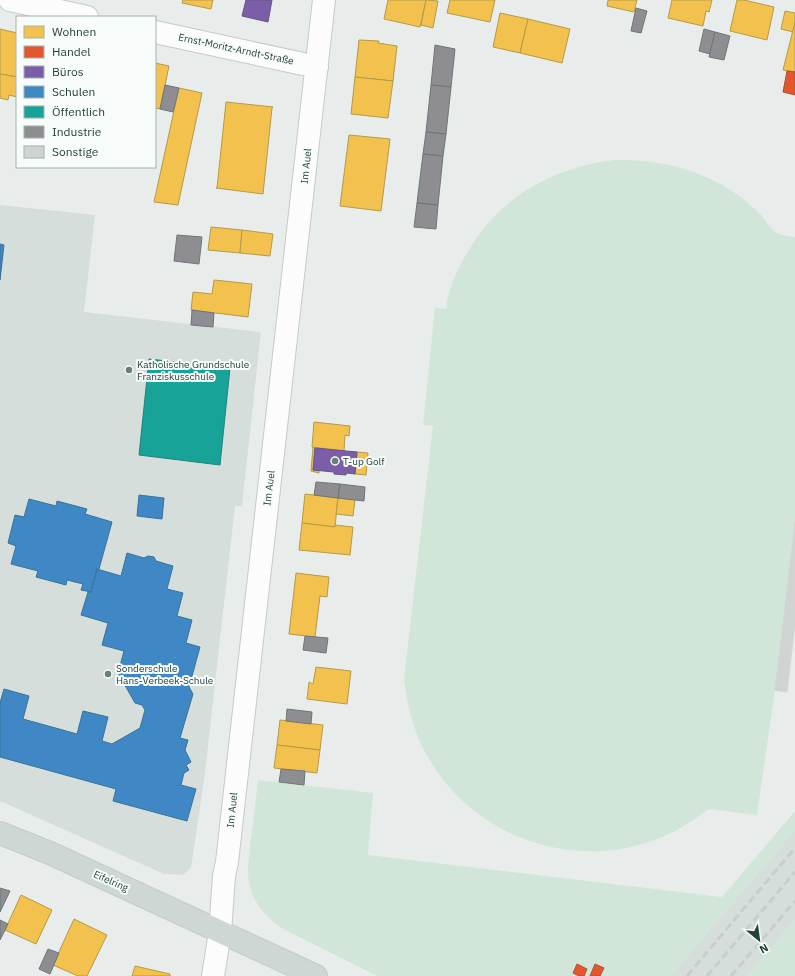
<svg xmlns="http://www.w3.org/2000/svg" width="795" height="976" font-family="'IBM Plex Sans',sans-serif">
<rect width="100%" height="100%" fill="#e8edeb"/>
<!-- built -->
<g fill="#d6dedb">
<path d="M0 205 95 215 84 312 261 332 242 506H235L205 773 191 868 183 875 164 874 0 801Z"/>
<path d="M795 830V920L747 976H670Z"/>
</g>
<!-- green -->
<g fill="#d1e6d8">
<path d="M614 160C659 159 701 169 738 195 746 201 754 208 761 215 766 221 771 229 777 233 781 236 790 236 795 237V623L787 692 775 690 757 815 709 809C694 820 679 830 662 837 573 875 466 835 423 748 412 726 407 703 404 679L433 426 423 425 435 308 446 309C448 289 457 270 467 253 499 197 552 168 614 160Z"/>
<path d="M258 780 373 793 368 855 722 897 795 811V830L670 976H377L285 930C264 917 248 898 248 871 248 860 250 849 251 838 254 818 256 799 258 780Z"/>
<path d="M795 920V976H747Z"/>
</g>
<!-- homes -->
<g fill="#f2c14e" stroke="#b49b48">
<path d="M183 0H213L211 9 182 3Z"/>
<path d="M388 0H426L420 27 384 19Z"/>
<path d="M426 0 438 1 433 28 421 25Z"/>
<path d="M450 0H495L490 22 447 13Z"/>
<path d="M608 0H637L634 12 607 6Z"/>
<path d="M672 0H712L709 12 706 11 703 26 668 18Z"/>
<path d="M737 0H744L774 7 767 40 730 31Z"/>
<path d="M785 11 795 13V22L793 32 781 29Z"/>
<path d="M500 13 528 19 520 53 493 47Z"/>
<path d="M528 19 570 29 562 63 520 53Z"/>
<path d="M795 22V72L783 70Z"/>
<path d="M0 29 17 33V77L0 74Z"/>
<path d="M359 40 379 41 378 43 397 46 393 81 355 77Z"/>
<path d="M155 63 169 66 160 109 155 108Z"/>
<path d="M0 74 17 77V97L9 95 8 100 0 98Z"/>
<path d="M355 77 393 81 388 118 351 114Z"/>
<path d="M179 88 202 93 178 205 154 202Z"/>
<path d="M226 102 273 107 272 108 263 194 216 188H217Z"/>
<path d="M349 135 390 139 381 211 340 206Z"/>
<path d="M211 227 242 230 240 253 208 250Z"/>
<path d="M242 230 273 234 270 256 240 253Z"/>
<path d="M214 280 252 284 248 317 191 310 193 292 212 294Z"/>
<path d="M314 422 350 426 349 436 345 435 344 451 312 447Z"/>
<path d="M313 447 315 448 313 470 319 471V473L311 471Z"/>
<path d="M357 452 368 453 366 475 355 474Z"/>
<path d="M305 494 338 498 335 527 302 523Z"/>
<path d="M338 498 355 500 353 516 336 514Z"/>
<path d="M302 523 335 527V525L353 527 350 555 299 550Z"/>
<path d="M296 573 329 577 327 597 320 596 315 637 289 634Z"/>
<path d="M316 667 351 671 347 704 307 699 309 682 313 684Z"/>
<path d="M280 720 323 725 320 750 277 745Z"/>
<path d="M277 745 320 750 317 773 274 768Z"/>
<path d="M21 895 52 910 36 944 5 930Z"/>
<path d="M74 919 107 935 87 976H78L53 965Z"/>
<path d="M135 966 170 974V976H132Z"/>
</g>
<!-- shops -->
<g fill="#e4572e" stroke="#aa5132">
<path d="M787 71 795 72V95L783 92Z"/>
<path d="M577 964 587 969 584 976H579L573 973Z"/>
<path d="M595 964 604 968 600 976H590Z"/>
</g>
<!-- offices -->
<g fill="#7b5ea7" stroke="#615686">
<path d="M246 0H272L268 22 242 16Z"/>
<path d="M315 448 357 452 355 474 346 473V475L334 474V472L313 470Z"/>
</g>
<!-- schools -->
<g fill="#3f88c5" stroke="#37739b">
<path d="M0 244 4 245 0 280Z"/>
<path d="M139 495 164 498 162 519 137 516Z"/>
<path d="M29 499 56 506 57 501 87 509 85 514 112 522 99 569H97L91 592 81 590 83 584 67 580 66 585 36 577 38 571 11 564 16 546 8 543 15 515 24 517Z"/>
<path d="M127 553 144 558 148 556 154 557 156 561 173 566 167 589 183 593 177 616 192 620 186 643 200 647 189 687 193 694 180 738 188 740 185 750 191 762 186 765 189 770 184 773 181 785 196 789 187 821 113 801 116 789 0 757V703L4 689 29 696 23 719 77 734 83 711 108 717 102 741 112 744 140 728 145 710 142 705 135 703 118 673 124 651 102 645 108 623 81 615 88 592H91L97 569 121 576Z"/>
</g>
<!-- public -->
<path fill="#17a398" stroke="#1b867c" d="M149 359 230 368 220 465 139 455Z"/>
<!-- industry -->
<g fill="#8d8d92" stroke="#6e7678">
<path d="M636 8 647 11 641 33 631 31Z"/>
<path d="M704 29 715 32 710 54 699 51Z"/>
<path d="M715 32 730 36 724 60 709 57Z"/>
<path d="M435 45 455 49 451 87 431 85Z"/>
<path d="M165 85 179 88 173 112 160 109Z"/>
<path d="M431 85 451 87 446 134 426 132Z"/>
<path d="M426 132 446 134 443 156 423 154Z"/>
<path d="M423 154 443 156 438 205 417 203Z"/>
<path d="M417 203 438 205 436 229 414 227Z"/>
<path d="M177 235 202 237 199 264 174 261Z"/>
<path d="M192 310 214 313 213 327 191 325Z"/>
<path d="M316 482 340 484 338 498 314 495Z"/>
<path d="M340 484 365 487 364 501 338 498Z"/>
<path d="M305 636 328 638 326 653 303 650Z"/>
<path d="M287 709 312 712 311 724 286 721Z"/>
<path d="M281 769 305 771 304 785 279 782Z"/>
<path d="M0 888 10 891 0 912Z"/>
<path d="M0 920 8 924 0 940Z"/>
<path d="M48 949 59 953 50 974 39 969Z"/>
</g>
<!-- building -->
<path fill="#cfd4d2" stroke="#d1d6d4" d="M795 523V623L787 692 775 690Z"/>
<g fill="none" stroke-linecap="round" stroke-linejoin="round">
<!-- minor casing -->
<g stroke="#c5cac8" stroke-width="24">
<g id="minor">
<path d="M10 0 87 17"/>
<path d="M155 32 317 67"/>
<path d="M213 976 220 932 224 876 227 862 324 0"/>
</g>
</g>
<!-- major casing -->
<g stroke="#c3ccc9" stroke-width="24">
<path id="major" d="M0 833 50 853 316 976"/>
</g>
<!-- minor -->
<use href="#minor" stroke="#fcfcfc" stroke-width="22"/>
<!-- major -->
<use href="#major" stroke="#cfd7d5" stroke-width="22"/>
<!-- rail -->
<g stroke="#c9cdcc" stroke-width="3" stroke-dasharray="8 4" stroke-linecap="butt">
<path d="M687 976 795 848"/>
<path d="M707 976 795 872"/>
<path d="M731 976 795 901"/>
</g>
</g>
<!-- markers -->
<g fill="#697e78" stroke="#f7fbf9" stroke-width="1.5">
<circle cx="129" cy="370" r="4"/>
<circle cx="335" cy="461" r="4"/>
<circle cx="108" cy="674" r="4"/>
</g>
<g text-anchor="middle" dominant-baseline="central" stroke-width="4" stroke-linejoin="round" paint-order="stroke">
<!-- street labels -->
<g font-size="10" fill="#24423a" stroke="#f7fbf9">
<text transform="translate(236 49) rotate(12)">Ernst-Moritz-Arndt-Straße</text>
<text transform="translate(306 166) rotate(-84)">Im Auel</text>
<text transform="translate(269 488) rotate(-83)">Im Auel</text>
<text transform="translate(232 810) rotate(-84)">Im Auel</text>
<text transform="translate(111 881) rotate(24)">Eifelring</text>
</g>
<!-- poi labels -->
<g font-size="10" fill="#24423a" stroke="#f7fbf9" text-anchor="start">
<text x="137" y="364">Katholische Grundschule<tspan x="137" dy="12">Franziskusschule</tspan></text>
<text x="343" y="461">T-up Golf</text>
<text x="116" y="668">Sonderschule<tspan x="116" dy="12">Hans-Verbeek-Schule</tspan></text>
</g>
</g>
<!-- legend -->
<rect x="16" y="16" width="140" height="152" fill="#f7fbf9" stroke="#a3b1ad"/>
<rect x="24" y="26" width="20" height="12" fill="#f2c14e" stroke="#a3b1ad"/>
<text x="52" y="36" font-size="12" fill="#24423a">Wohnen</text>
<rect x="24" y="46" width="20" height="12" fill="#e4572e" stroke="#a3b1ad"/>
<text x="52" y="56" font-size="12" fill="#24423a">Handel</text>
<rect x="24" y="66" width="20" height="12" fill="#7b5ea7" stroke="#a3b1ad"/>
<text x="52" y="76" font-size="12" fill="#24423a">Büros</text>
<rect x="24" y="86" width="20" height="12" fill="#3f88c5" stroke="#a3b1ad"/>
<text x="52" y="96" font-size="12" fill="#24423a">Schulen</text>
<rect x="24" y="106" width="20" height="12" fill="#17a398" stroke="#a3b1ad"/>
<text x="52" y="116" font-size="12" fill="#24423a">Öffentlich</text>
<rect x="24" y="126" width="20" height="12" fill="#8d8d92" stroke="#a3b1ad"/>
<text x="52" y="136" font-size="12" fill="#24423a">Industrie</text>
<rect x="24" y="146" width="20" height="12" fill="#cfd4d2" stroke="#a3b1ad"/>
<text x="52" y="156" font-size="12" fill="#24423a">Sonstige</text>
<!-- north arrow -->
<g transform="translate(759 940) rotate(151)" stroke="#f7fbf9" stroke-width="3" paint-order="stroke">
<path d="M0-3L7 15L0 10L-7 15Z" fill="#24423a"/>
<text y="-6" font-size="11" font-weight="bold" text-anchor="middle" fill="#24423a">N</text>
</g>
</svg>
